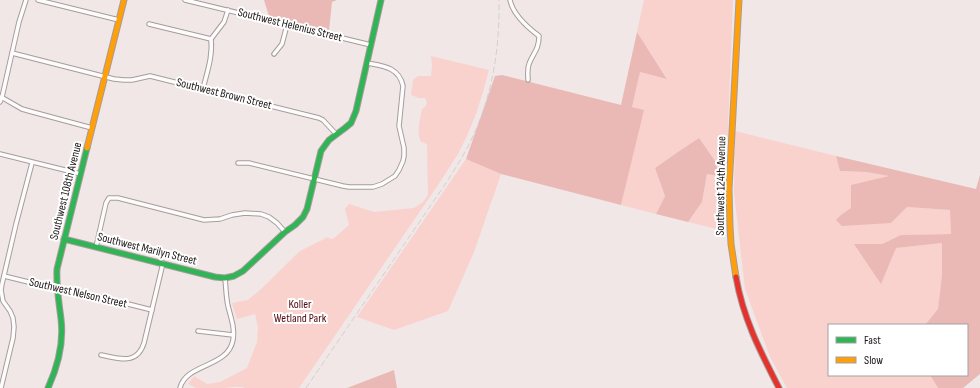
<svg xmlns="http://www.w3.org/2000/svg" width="980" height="388" font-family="'Sofia Sans Condensed',sans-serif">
<rect width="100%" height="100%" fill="#f1e7e6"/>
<!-- green -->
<g fill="#f9d2ce">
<path d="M644 0H733L726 177 721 230 688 222 702 202 707 174 719 176 699 138 678 152 655 168 665 196 656 214 621 205 643 110 632 107 640 72 667 78 637 32Z"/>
<path d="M431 56 489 70 483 92 476 114 467 136 458 154 436 188 299 388H245L242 387H233L225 388H196L188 384 194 376 207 384 220 382 247 368 257 342 258 328 255 314 237 319 232 303 248 300 260 290 300 251 326 238 324 237 333 239 349 225 345 209 349 204 374 212 414 208 423 202 428 195 427 144 421 142C416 133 420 119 422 109L426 106 427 102 425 98H419L411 95 413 80 418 76H431L432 65Z"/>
<path d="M735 131 836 156 841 171 866 172 890 176 877 180 852 208 841 215 891 223 907 207 950 210 951 234 901 235 882 244 855 245 896 248 942 243V275L938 309 925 325H829V375H930L938 388H787L770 357 745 289 734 193Z"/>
<path d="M466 159 501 174 474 252 448 311 394 330 357 317Z"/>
</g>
<!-- forest -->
<g fill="#eab9b5">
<path d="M264 0H337L332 2 329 31 269 16Z"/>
<path d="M637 32 667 79 640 72 632 107 644 110 621 205 501 174 466 159 495 76 502 75 621 105Z"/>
<path d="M699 138 715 161 719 176 707 174 702 202 688 222 656 214 665 196 655 168 678 152Z"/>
<path d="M836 156 976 189 980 175V374L963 388H938L930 375H967V325H925L938 309 942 275V243L896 248 881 284 854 244H882L901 235 951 234 950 210 907 207 891 223 842 226 836 220 841 215 851 208V185L889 176 866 172 840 171Z"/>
<path d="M394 370 397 388H347Z"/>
</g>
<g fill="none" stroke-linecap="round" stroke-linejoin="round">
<!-- street casing -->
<g stroke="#a59d9c" stroke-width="5.5">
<g id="street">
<path d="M38 0 119 20"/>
<path d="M185 0 371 45"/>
<path d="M510 0C513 15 527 27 539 36 539 50 533 53 529 64 527 69 528 75 528 80"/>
<path d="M149 24 211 39"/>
<path d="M12 53 114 79 124 80H132L150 76 319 118 323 120 336 134"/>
<path d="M274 54 282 44 287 25"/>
<path d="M203 89C207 72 213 56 211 39L224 22 228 10"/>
<path d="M1 97 22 109 29 111 92 128"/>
<path d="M0 102 2 97 19 22 26 0"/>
<path d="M0 154 81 174"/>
<path d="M238 163H249L343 186 349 187H373L382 184 395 176 399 170 403 161 404 156V148L399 126 403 86C399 67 383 66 367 63"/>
<path d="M96 247 106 203 109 198H118L204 220 220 219 232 215 245 213 261 214 269 217 277 223 285 232"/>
<path d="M4 276 57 289 72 290 152 310"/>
<path d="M198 331 233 335"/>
<path d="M101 355C118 358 137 366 144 343L163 263"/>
<path d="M1 388 13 338 14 327 13 318 10 311 3 301 1 290 2 284 16 224 32 163"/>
<path d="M180 388C186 363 228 368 233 340 235 328 231 318 228 306 226 297 226 288 225 278"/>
</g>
</g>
<!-- fast casing -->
<g stroke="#a59d9c" stroke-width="7">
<g id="fast">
<path d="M64 239 215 277 225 278 234 276 243 271 285 232 295 225 303 217 307 209 321 151 329 140 345 128 351 123 356 111 381 0"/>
<path d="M48 388C58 366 64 343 61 319 59 302 56 286 57 269L87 148"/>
</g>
</g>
<!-- slow casing -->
<g stroke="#a59d9c" stroke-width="7">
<g id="slow">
<path d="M87 148 124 0"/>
<path d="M736 277 731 244 730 226 729 189 739 0"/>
</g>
</g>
<!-- jam casing -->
<g stroke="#a59d9c" stroke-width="7">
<path id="jam" d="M736 277C743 318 760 351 779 388"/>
</g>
<!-- street -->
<use href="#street" stroke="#fdfbfb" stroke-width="3.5"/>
<!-- fast -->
<use href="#fast" stroke="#30b455" stroke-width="5"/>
<!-- slow -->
<use href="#slow" stroke="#ff9f0a" stroke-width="5"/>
<!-- jam -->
<use href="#jam" stroke="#e5322d" stroke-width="5"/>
<!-- rail -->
<path stroke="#d2d0d0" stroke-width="1" stroke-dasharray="6 3" stroke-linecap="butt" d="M306 388 444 186C451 175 459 163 466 150 491 104 500 52 499 0"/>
</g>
<g text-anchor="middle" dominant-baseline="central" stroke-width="4" stroke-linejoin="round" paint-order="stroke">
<!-- street labels -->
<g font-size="12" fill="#1b1514" stroke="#fff">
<text transform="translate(290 25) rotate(14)">Southwest Helenius Street</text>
<text transform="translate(224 94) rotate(14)">Southwest Brown Street</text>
<text transform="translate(721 186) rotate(-89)">Southwest 124th Avenue</text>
<text transform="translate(66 191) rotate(-76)">Southwest 108th Avenue</text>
<text transform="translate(147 249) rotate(14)">Southwest Marilyn Street</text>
<text transform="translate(78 293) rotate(13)">Southwest Nelson Street</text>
</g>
<!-- park labels -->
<g font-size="12" fill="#51090c" stroke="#fff">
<text x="300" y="304">Koller<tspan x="300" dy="14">Wetland Park</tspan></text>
</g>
</g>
<!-- legend -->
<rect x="828" y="324" width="140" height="52" fill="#ffffff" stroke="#a4a1a1"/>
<rect x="836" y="337" width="20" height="6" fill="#30b455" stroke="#a4a1a1"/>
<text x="864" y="344" font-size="12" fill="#1b1514">Fast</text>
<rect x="836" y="357" width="20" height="6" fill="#ff9f0a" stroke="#a4a1a1"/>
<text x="864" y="364" font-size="12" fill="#1b1514">Slow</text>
</svg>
